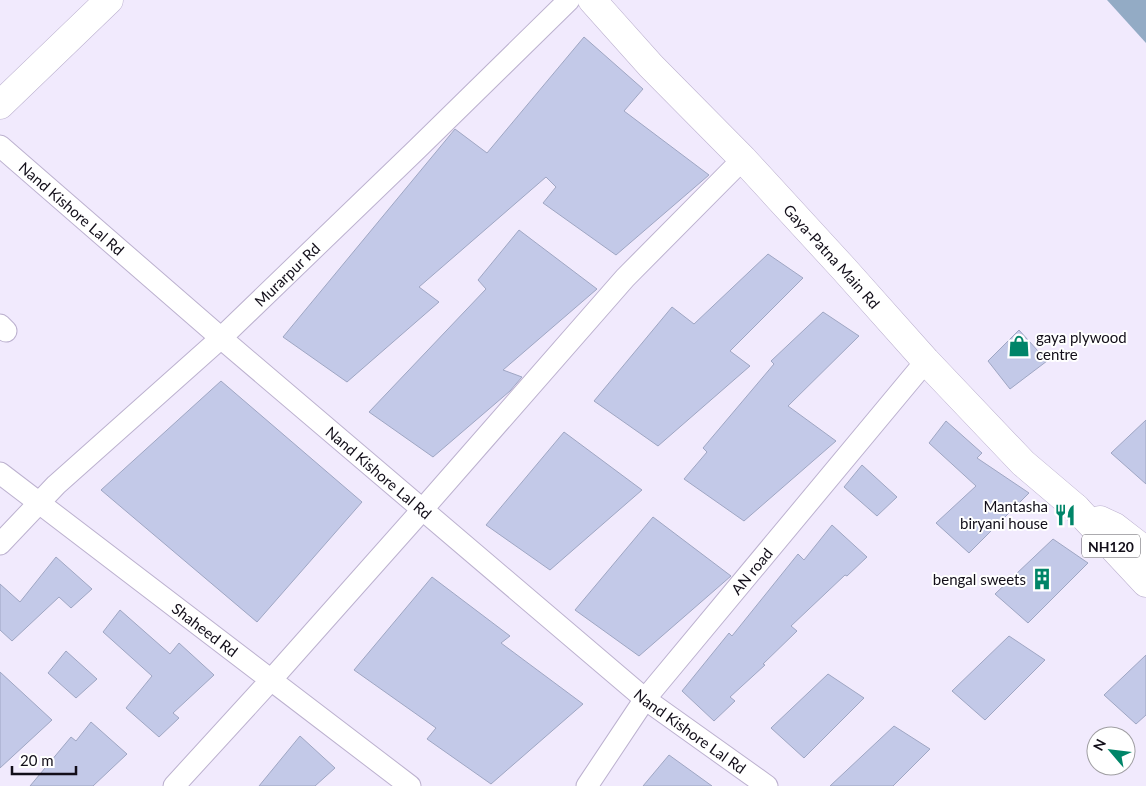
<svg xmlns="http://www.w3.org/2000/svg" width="1146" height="786" font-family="Lato,sans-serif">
<rect width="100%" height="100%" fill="#f1eafd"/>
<!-- water -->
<path fill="#93abc5" d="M1107 0H1146V43Z"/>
<!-- building -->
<g fill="#c3c9e8" stroke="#9fa6c3">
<path d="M584 37 643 89 624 111 709 175 616 255 543 203 556 187 546 177 419 287 439 302 347 382 283 337 455 129 487 153Z"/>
<path d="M519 230 597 289 503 370 522 377 510 391 433 457 369 412 486 289 478 280Z"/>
<path d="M768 254 803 278 730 351 750 366 658 446 594 401 672 307 694 324Z"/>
<path d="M823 312 859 336 788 406 836 441 744 521 684 479 707 452 703 448 774 364 771 361Z"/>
<path d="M1019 330 1047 361 1010 389 988 361Z"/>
<path d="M221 381 362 502 257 622 101 490Z"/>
<path d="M1146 420V484L1111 453Z"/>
<path d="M946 421 982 453 977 458 1029 493 969 553 936 523 976 486 929 443Z"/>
<path d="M564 432 642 490 550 570 486 525Z"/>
<path d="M862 465 897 497 877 516 844 487Z"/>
<path d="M653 517 731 576 639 656 575 610Z"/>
<path d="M832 525 867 557 847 576 845 575 791 626 797 631 763 664 765 665 730 697 735 701 714 721 682 691 729 633 732 636 798 554 804 560Z"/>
<path d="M1053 539 1088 563 1028 623 995 594Z"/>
<path d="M56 557 92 589 71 608 59 597 12 641 0 630V584L20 602Z"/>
<path d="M432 577 510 636 501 643 583 704 491 784 427 739 436 728 354 670Z"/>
<path d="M120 610 170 654 179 643 214 675 173 713 179 718 159 737 126 708 152 676 103 632Z"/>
<path d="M1009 636 1045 660 985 720 952 691Z"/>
<path d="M66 651 97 679 76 698 48 673Z"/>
<path d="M1146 655V715L1136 724 1104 695Z"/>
<path d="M0 672 52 720 0 768Z"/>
<path d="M828 674 864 698 804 758 771 728Z"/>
<path d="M91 722 127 754 93 786H30L71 737 76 741Z"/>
<path d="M894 726 930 749 893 786H830Z"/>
<path d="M300 736 335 768 315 786H259Z"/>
<path d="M669 755 712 786H643Z"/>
</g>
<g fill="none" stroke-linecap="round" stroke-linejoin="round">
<!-- street casing -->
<g stroke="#bcb1cf" stroke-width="23">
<g id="street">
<path id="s1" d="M0 146 221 338 645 699 767 786"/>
<path d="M0 325 6 331"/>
<path id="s2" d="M0 473 410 786"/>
<path id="s3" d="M0 544 56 485 221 338 417 149 569 0"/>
<path d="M174 786 271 680 422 510 625 278 743 159"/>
<path id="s4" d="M587 786 645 699 926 361"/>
</g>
</g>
<!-- secondary casing -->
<g stroke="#bcb1cf" stroke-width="29">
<path id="secondary" d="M0 105 109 0"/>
</g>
<!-- primary casing -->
<g stroke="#bcb1cf" stroke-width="29">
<g id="primary">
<path id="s5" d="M592 0 651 66 743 159 844 269 926 361 1023 463 1076 508"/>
</g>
</g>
<!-- highway casing -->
<g stroke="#bcb1cf" stroke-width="29">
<g id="highway">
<path d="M1076 508 1146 583"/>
<path d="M1100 520 1115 527 1146 551"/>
</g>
</g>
<!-- street -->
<use href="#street" stroke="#fff" stroke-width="21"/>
<!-- secondary -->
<use href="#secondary" stroke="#fff" stroke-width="28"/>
<!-- primary -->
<use href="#primary" stroke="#fff" stroke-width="28"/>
<!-- highway -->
<use href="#highway" stroke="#fff" stroke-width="28"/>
</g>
<!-- icons -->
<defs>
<g id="shop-bare" transform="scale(1.725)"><path d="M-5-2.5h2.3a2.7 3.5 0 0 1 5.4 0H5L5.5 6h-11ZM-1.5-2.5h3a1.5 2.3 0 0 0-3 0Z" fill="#008568" stroke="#fff" stroke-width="2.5" paint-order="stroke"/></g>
<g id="restaurant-bare" transform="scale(1.725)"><path d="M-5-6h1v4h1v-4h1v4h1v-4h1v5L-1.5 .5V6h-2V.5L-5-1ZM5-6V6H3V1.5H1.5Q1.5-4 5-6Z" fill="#008568" stroke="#fff" stroke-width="2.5" paint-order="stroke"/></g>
<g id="building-bare" transform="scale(1.725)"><path d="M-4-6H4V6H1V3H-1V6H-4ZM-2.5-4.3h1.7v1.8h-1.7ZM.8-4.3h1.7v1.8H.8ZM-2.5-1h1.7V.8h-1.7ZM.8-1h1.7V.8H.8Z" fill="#008568" stroke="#fff" stroke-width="2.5" paint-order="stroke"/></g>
</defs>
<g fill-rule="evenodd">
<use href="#shop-bare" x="1019" y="346"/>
<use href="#restaurant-bare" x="1065" y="515"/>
<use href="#building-bare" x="1042" y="579"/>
</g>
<g text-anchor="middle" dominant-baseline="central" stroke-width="4" stroke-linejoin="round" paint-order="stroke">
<!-- shield labels -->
<rect fill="#fff" stroke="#59565e" stroke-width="1" x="1082" y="534.5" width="58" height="23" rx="4"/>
<g font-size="14" font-weight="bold" fill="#120e19">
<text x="1111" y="546">NH120</text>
</g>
<!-- street labels -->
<g font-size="15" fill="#120e19" stroke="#fff">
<text stroke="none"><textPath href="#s1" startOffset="95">Nand Kishore Lal Rd</textPath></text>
<text stroke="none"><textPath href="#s5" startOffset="351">Gaya-Patna Main Rd</textPath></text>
<text stroke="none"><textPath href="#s3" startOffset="394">Murarpur Rd</textPath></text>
<text stroke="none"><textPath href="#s1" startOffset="500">Nand Kishore Lal Rd</textPath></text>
<text stroke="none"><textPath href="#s4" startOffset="271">AN road</textPath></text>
<text stroke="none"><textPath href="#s2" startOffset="258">Shaheed Rd</textPath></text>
<text stroke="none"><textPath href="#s1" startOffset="905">Nand Kishore Lal Rd</textPath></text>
</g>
<!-- poi labels -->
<g font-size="15" fill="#120e19" stroke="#fff" text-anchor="end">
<text x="1036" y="337" text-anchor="start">gaya plywood<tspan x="1036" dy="17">centre</tspan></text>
<text x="1048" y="506">Mantasha<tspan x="1048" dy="17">biryani house</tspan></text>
<text x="1026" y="579">bengal sweets</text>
</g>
</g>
<!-- north arrow -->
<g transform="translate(1111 751) rotate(298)"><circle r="24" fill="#ffffff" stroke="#a09fa3"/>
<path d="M0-4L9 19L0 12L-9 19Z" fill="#008568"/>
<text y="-8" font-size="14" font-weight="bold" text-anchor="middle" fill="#120e19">N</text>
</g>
<!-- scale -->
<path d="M12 766v8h64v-8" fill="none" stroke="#120e19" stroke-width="2.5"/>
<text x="20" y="766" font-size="15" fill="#120e19" stroke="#ffffff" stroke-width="4" paint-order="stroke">20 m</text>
</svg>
